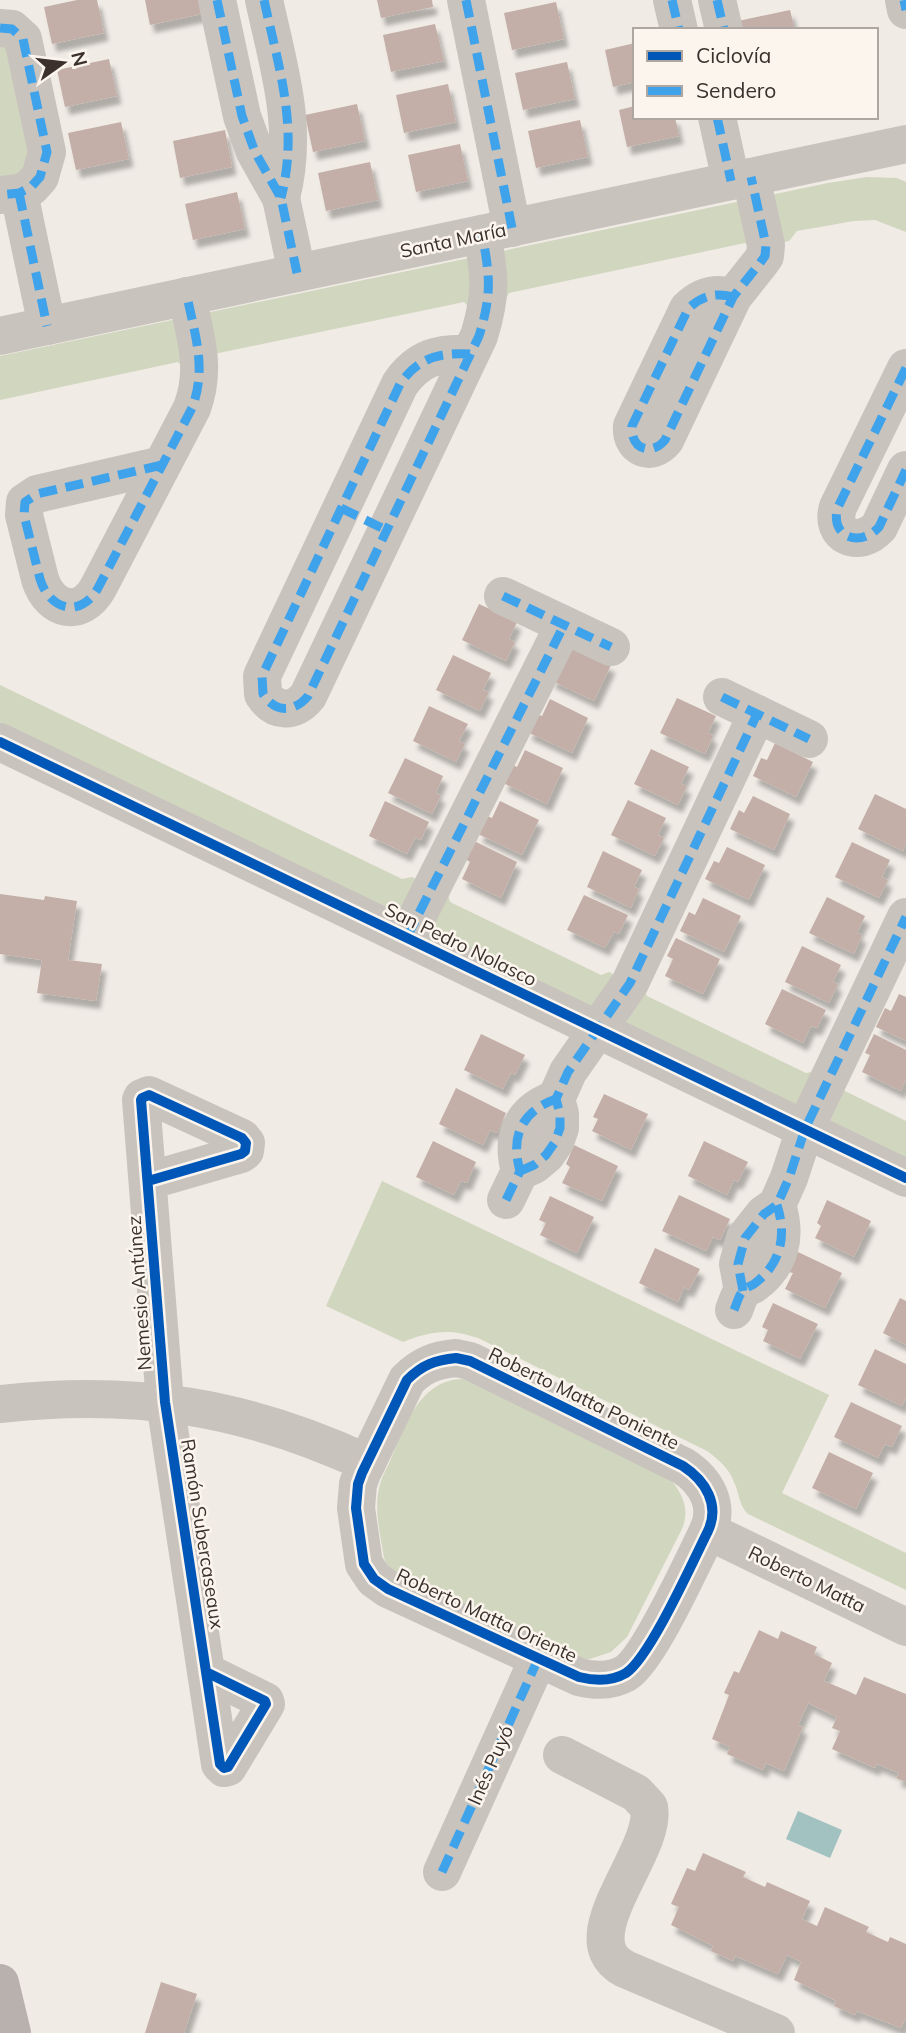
<svg xmlns="http://www.w3.org/2000/svg" width="906" height="2033" font-family="Mulish,sans-serif">
<defs>
<filter id="shadow"><feDropShadow dx="4.5" dy="8" stdDeviation="2" flood-color="#0004"/></filter>
</defs>
<rect width="100%" height="100%" fill="#f0ebe5"/>
<!-- green -->
<g fill="#d1d6bf">
<path d="M0 44 14 52 36 163 0 182Z"/>
<path d="M867 177 897 178 906 182V232L875 220 854 221 797 231 789 241 752 249 745 243 509 293 504 302 470 309 464 302 214 354 182 367 178 362 0 400V356L828 183Z"/>
<path d="M0 685 402 879 412 877 448 895 450 902 601 975 609 972 644 990 647 996 806 1073 811 1072 843 1088 845 1091 906 1121V1161L0 723Z"/>
<path d="M382 1181 829 1395 782 1493 906 1553V1590L748 1514C738 1504 740 1494 734 1482 729 1468 718 1459 707 1451L478 1338C450 1328 430 1331 403 1342L326 1306Z"/>
<path d="M463 1379 475 1382 669 1478C683 1493 690 1510 682 1529L627 1637 611 1652 590 1659H580L404 1579 387 1565 384 1558C380 1531 372 1505 382 1478 402 1441 412 1380 463 1379Z"/>
</g>
<!-- water -->
<path fill="#a1c2c1" d="M798 1811 842 1830 830 1858 786 1839Z"/>
<!-- building -->
<g fill="#c3afa7" filter="url(#shadow)">
<path d="M77 0H97L104 33 52 44 44 7Z"/>
<path d="M145 0H199L202 14 150 25Z"/>
<path d="M377 0H432L433 7 381 18Z"/>
<path d="M556 2 564 39 512 50 504 13Z"/>
<path d="M790 10 795 30H740L738 21Z"/>
<path d="M435 24 444 61 391 72 383 35Z"/>
<path d="M635 43V82L613 87 605 50Z"/>
<path d="M109 59 117 96 65 107 57 70Z"/>
<path d="M567 62 575 99 523 110 515 73Z"/>
<path d="M448 84 456 122 404 133 396 95Z"/>
<path d="M357 104 365 141 313 152 305 115Z"/>
<path d="M635 106V117H675L679 136 627 147 619 110Z"/>
<path d="M580 120 588 157 536 168 528 131Z"/>
<path d="M121 122 129 159 76 170 68 133Z"/>
<path d="M225 130 232 167 180 178 173 141Z"/>
<path d="M460 144 468 181 416 192 408 155Z"/>
<path d="M370 162 378 200 326 211 318 173Z"/>
<path d="M237 192 245 229 193 240 185 204Z"/>
<path d="M479 604 517 622 509 639 515 642 506 661 462 640Z"/>
<path d="M572 647 611 665 594 701 550 680Z"/>
<path d="M453 655 491 673 483 690 489 692 480 711 436 690Z"/>
<path d="M677 698 716 716 708 733 713 736 705 754 660 733Z"/>
<path d="M550 699 588 718 572 753 527 732 536 714 542 716Z"/>
<path d="M429 706 468 724 459 741 465 744 456 762 413 741Z"/>
<path d="M775 743 813 762 796 797 753 776 761 758 767 760Z"/>
<path d="M651 749 689 767 681 784 687 786 678 805 634 784Z"/>
<path d="M525 750 563 768 547 804 503 783 511 764 517 767Z"/>
<path d="M405 758 443 776 436 793 441 795 432 814 388 793Z"/>
<path d="M875 794 906 809V843L903 851 858 829Z"/>
<path d="M753 796 790 814 774 850 730 829 739 810 744 813Z"/>
<path d="M628 800 666 818 658 835 664 838 655 856 611 835Z"/>
<path d="M385 801 429 822 421 840 415 838 407 854 369 836Z"/>
<path d="M500 801 539 820 522 855 478 834 487 816 492 818Z"/>
<path d="M474 841 517 862 501 898 462 879 470 862 465 859Z"/>
<path d="M852 842 890 860 882 877 888 880 879 898 835 877Z"/>
<path d="M727 847 765 865 749 900 705 879 714 861 719 863Z"/>
<path d="M603 851 642 870 634 887 639 889 631 908 587 887Z"/>
<path d="M0 894 44 900 45 896 77 901 68 960 102 964 96 1001 37 993 42 960 0 954Z"/>
<path d="M584 895 628 915 619 934 614 932 605 948 567 930Z"/>
<path d="M827 897 865 916 857 933 862 935 854 954 809 933Z"/>
<path d="M703 898 741 916 724 952 680 931 689 912 695 915Z"/>
<path d="M676 938 720 959 703 994 665 976 673 959 667 956Z"/>
<path d="M802 946 841 965 833 982 838 984 829 1003 785 982Z"/>
<path d="M782 989 826 1010 817 1028 811 1026 803 1043 765 1024Z"/>
<path d="M899 994 906 997V1041L876 1027 885 1008 891 1011Z"/>
<path d="M481 1034 525 1055 515 1075 511 1073 503 1089 464 1070Z"/>
<path d="M874 1034 906 1050V1079L901 1091 862 1072 870 1055 865 1053Z"/>
<path d="M456 1088 506 1113 497 1133 490 1130 483 1145 439 1124Z"/>
<path d="M604 1094 648 1114 631 1150 592 1131 598 1119 593 1117Z"/>
<path d="M433 1141 476 1162 467 1183 461 1181 454 1195 416 1177Z"/>
<path d="M704 1141 748 1162 738 1182 734 1180 727 1195 688 1176Z"/>
<path d="M574 1145 618 1166 602 1201 562 1183 570 1167 566 1164Z"/>
<path d="M679 1195 730 1219 720 1240 713 1237 706 1251 662 1231Z"/>
<path d="M550 1196 594 1217 577 1253 540 1235 546 1223 539 1220Z"/>
<path d="M827 1200 871 1221 854 1257 815 1238 821 1226 817 1223Z"/>
<path d="M655 1248 700 1269 689 1290 684 1287 678 1302 639 1283Z"/>
<path d="M798 1252 842 1273 825 1308 785 1289 793 1273 788 1272Z"/>
<path d="M900 1298 906 1301V1345L883 1333Z"/>
<path d="M773 1303 818 1324 800 1359 763 1341 768 1330 762 1327Z"/>
<path d="M875 1349 906 1364V1398L902 1406 858 1385Z"/>
<path d="M851 1402 902 1426 892 1447 885 1444 878 1458 834 1437Z"/>
<path d="M829 1452 873 1473 856 1509 812 1488Z"/>
<path d="M759 1630 778 1639 781 1631 817 1647 814 1654 832 1663 824 1681 848 1691 856 1695 864 1677 906 1694V1782L896 1778 899 1773 877 1764 875 1768 832 1749 840 1731 832 1728 837 1717 808 1703 798 1725 803 1727 784 1771 766 1763 763 1770 727 1754 730 1747 712 1739 729 1695 724 1693 734 1671 739 1673Z"/>
<path d="M703 1853 746 1872 743 1877 765 1887 767 1882 810 1901 802 1919 817 1926 825 1907 869 1927 866 1932 888 1942 890 1937 906 1944V2018L901 2028 857 2011 855 2015 834 2006 836 2001 794 1980 801 1962 787 1955 778 1974 735 1956 733 1961 711 1951 713 1946 671 1925 679 1907 671 1904 687 1868 695 1871Z"/>
<path d="M161 1982 197 1994 184 2033H145Z"/>
</g>
<g fill="none" stroke-linecap="round" stroke-linejoin="round">
<!-- minor -->
<g stroke="#c9c3be" stroke-width="38">
<path d="M217 0 242 116 255 152 281 198 297 273"/>
<path d="M264 0C279 69 299 127 281 198"/>
<path d="M466 0 512 228"/>
<path d="M672 0 679 30"/>
<path d="M717 0 724 30"/>
<path d="M904 0 906 10"/>
<path d="M0 28 12 29 23 39 47 152 40 177 31 187 19 193 0 195"/>
<path d="M717 117 731 181"/>
<path d="M19 193 47 326"/>
<path d="M733 297C715 292 701 296 688 309L632 426C630 448 651 457 665 440L733 297 760 263 765 256 766 245 751 177"/>
<path d="M0 336 906 144"/>
<path d="M470 354C439 352 418 358 400 384L262 676 263 694C275 713 294 713 308 696L479 336C492 294 490 276 482 234"/>
<path d="M906 368 838 507C829 536 859 549 879 527L906 470"/>
<path d="M162 465 37 494 25 502 24 515 40 579C50 611 81 618 98 588L192 408C207 368 195 336 187 296"/>
<path d="M503 596 611 647"/>
<path d="M722 697 809 739"/>
<path d="M0 742 906 1178"/>
<path d="M407 937 564 625"/>
<path d="M520 1171 534 1165 546 1155 555 1142 560 1128V1114L556 1099 568 1072 630 983 757 714"/>
<path d="M148 1181 241 1154 245 1151 246 1143 242 1138 149 1095 142 1098 141 1100 165 1402 220 1764 224 1768 228 1767 266 1704 265 1701 206 1672"/>
<path d="M506 1200 520 1171C510 1136 522 1111 556 1099"/>
<path d="M743 1291 738 1264 745 1238 764 1214 777 1205 789 1178 805 1129 906 917"/>
<path d="M734 1310C737 1303 739 1294 744 1290 747 1287 751 1286 754 1284 781 1264 787 1236 777 1205"/>
<path d="M456 1358 470 1361 683 1466C706 1481 720 1505 708 1531 693 1561 650 1657 626 1673 611 1682 595 1681 579 1677L388 1589 374 1579 364 1564 356 1508 358 1484 362 1473 407 1380C422 1365 435 1360 456 1358Z"/>
<path d="M0 1404C135 1389 244 1406 367 1463"/>
<path d="M708 1531 906 1627"/>
<path d="M562 1755 636 1793 649 1807C658 1852 567 1939 625 1969L776 2033"/>
<path d="M442 1872 538 1659"/>
</g>
<!-- major -->
<path stroke="#b8b1ad" stroke-width="38" d="M0 1983 12 2033"/>
<!-- quiet -->
<g stroke="#3fa3eb" stroke-width="9" stroke-dasharray="18 9" stroke-linecap="butt">
<path d="M217 0 242 116 255 152 281 198 297 273"/>
<path d="M264 0C279 69 299 127 281 198"/>
<path d="M466 0 512 228"/>
<path d="M672 0 679 30"/>
<path d="M717 0 724 30"/>
<path d="M904 0 906 10"/>
<path d="M0 28 12 29 23 39 47 152 40 177 31 187 19 193 0 195"/>
<path d="M717 117 731 181"/>
<path d="M19 193 47 326"/>
<path d="M733 297C715 292 701 296 688 309L632 426C630 448 651 457 665 440L733 297 760 263 765 256 766 245 751 177"/>
<path d="M470 354C439 352 418 358 400 384L262 676 263 694C275 713 294 713 308 696L479 336C492 294 490 276 482 234"/>
<path d="M906 368 838 507C829 536 859 549 879 527L906 470"/>
<path d="M162 465 37 494 25 502 24 515 40 579C50 611 81 618 98 588L192 408C207 368 195 336 187 296"/>
<path d="M341 508 386 530"/>
<path d="M503 596 611 647"/>
<path d="M722 697 809 739"/>
<path d="M407 937 564 625"/>
<path d="M520 1171 534 1165 546 1155 555 1142 560 1128V1114L556 1099 568 1072 630 983 757 714"/>
<path d="M506 1200 520 1171C510 1136 522 1111 556 1099"/>
<path d="M743 1291 738 1264 745 1238 764 1214 777 1205 789 1178 805 1129 906 917"/>
<path d="M734 1310C737 1303 739 1294 744 1290 747 1287 751 1286 754 1284 781 1264 787 1236 777 1205"/>
<path d="M442 1872 538 1659"/>
</g>
<!-- cycleway casing -->
<g stroke="#fbf5ee" stroke-width="15">
<g id="cycleway">
<path d="M0 742 906 1178"/>
<path d="M148 1181 241 1154 245 1151 246 1143 242 1138 149 1095 142 1098 141 1100 165 1402 220 1764 224 1768 228 1767 266 1704 265 1701 206 1672"/>
<path d="M456 1358 470 1361 683 1466C706 1481 720 1505 708 1531 693 1561 650 1657 626 1673 611 1682 595 1681 579 1677L388 1589 374 1579 364 1564 356 1508 358 1484 362 1473 407 1380C422 1365 435 1360 456 1358Z"/>
</g>
</g>
<!-- cycleway -->
<use href="#cycleway" stroke="#0057b8" stroke-width="10"/>
</g>
<g text-anchor="middle" dominant-baseline="central" stroke-width="5" stroke-linejoin="round" paint-order="stroke">
<!-- street labels -->
<g font-size="19" fill="#3b302b" stroke="#fbf5ee">
<text transform="translate(453 240) rotate(-12)">Santa María</text>
<text transform="translate(461 944) rotate(26)">San Pedro Nolasco</text>
<text transform="translate(139 1293) rotate(-94)">Nemesio Antúnez</text>
<text transform="translate(584 1398) rotate(26)">Roberto Matta Poniente</text>
<text transform="translate(203 1534) rotate(81)">Ramón Subercaseaux</text>
<text transform="translate(807 1579) rotate(26)">Roberto Matta</text>
<text transform="translate(487 1615) rotate(25)">Roberto Matta Oriente</text>
<text transform="translate(490 1765) rotate(-66)">Inés Puyó</text>
</g>
</g>
<!-- legend -->
<rect x="633" y="28" width="245" height="91" fill="#fbf5ee" stroke="#aea6a0" stroke-width="2"/>
<rect x="647" y="51" width="35" height="10" fill="#0057b8" stroke="#aea6a0" stroke-width="2"/>
<text x="696" y="63" font-size="21" fill="#3b302b">Ciclovía</text>
<rect x="647" y="86" width="35" height="10" fill="#3fa3eb" stroke="#aea6a0" stroke-width="2"/>
<text x="696" y="98" font-size="21" fill="#3b302b">Sendero</text>
<!-- north arrow -->
<g transform="translate(63 63) rotate(76)" stroke="#fbf5ee" stroke-width="5" paint-order="stroke">
<path d="M0-5L12 26L0 18L-12 26Z" fill="#3b302b"/>
<text y="-10" font-size="19" font-weight="bold" text-anchor="middle" fill="#3b302b">N</text>
</g>
</svg>
